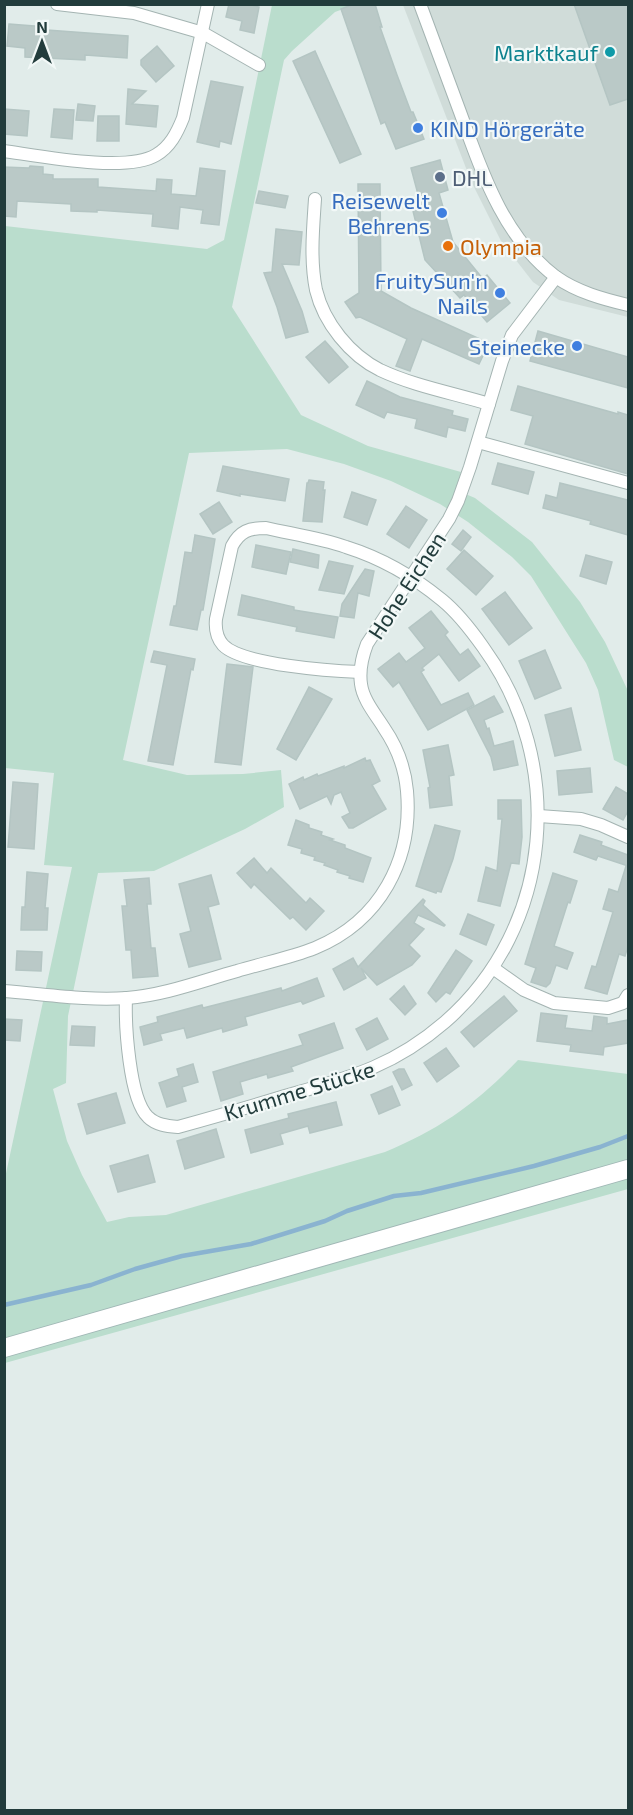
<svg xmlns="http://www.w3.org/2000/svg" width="633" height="1815" font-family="'Exo 2',sans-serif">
<rect width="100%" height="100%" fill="#e1ecea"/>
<!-- built -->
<path fill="#d0dcd9" d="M403 5H628V317L559 300 533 282 501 241 471 181Z"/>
<!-- green -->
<path fill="#baddcd" d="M272 5H354L335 12 292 51 284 60 232 307 301 415 368 446 461 472 456 490 475 498 532 542 580 602 605 642 628 691V767L614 760 598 690 586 663 531 576 512 557 468 522 440 504 391 481 344 464 287 449 189 453 123 760 187 775 243 774 281 770 284 807 245 829 154 871 98 873 68 1016 66 1083 53 1089 67 1141 82 1175 107 1222 129 1217 166 1215 385 1152C440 1129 477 1103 518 1060L628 1074V1189L5 1363V1178L72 867 44 865 54 773 5 768V226L207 249 224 240Z"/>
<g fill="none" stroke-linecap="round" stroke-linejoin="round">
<!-- stream -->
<path stroke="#8ab3d0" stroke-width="4.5" d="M4 1305 91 1285 135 1269 182 1256 251 1244 325 1221 347 1211 394 1196 421 1193 534 1166 600 1147 628 1136"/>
</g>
<!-- building -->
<g fill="#bac9c7" stroke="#b4c5c3" stroke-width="1.5">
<path d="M229 4H247L259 7 254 33 240 30 242 21 226 17Z"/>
<path d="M354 4H375L382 27H380L397 75 411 112H413L424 139 396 149 385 122 381 124 341 9Z"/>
<path d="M574 4H628V99L610 105Z"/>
<path d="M9 24 47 27V30L128 36 127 58 85 55V60L25 57V48L7 46Z"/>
<path d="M157 46 174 66 156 82 141 65V60Z"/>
<path d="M315 51 361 154 340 163 293 61Z"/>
<path d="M211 81 243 87 231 144 220 141 219 147 197 142Z"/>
<path d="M128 89 146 91 132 104 158 106 156 127 126 124Z"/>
<path d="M78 104 95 106 93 121 76 120Z"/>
<path d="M4 109 29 111 27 136 4 134Z"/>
<path d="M54 109 74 110 72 139 51 137Z"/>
<path d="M98 116H119V141H97Z"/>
<path d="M440 160 448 190 439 193 453 242 483 279 487 275 510 303 487 322 464 295 460 298 425 260 412 207 419 198 411 168Z"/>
<path d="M30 166 43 167V174L53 175V179H98V187L156 191 157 179 172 180 171 194 196 196 200 168 225 171 219 225 201 223 203 210 180 207 178 229 152 226 153 214 97 210V212L71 211V204L17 201 16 217 4 216V167L29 168Z"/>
<path d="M358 184H380L381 291 411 308 489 343 479 364 422 339 410 371 396 366 407 339 360 317 356 318 345 302 359 293Z"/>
<path d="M259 191 288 196 285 208 256 203Z"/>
<path d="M276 229 302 232 299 265 282 264 302 311 308 332 286 338 277 307 264 273 272 272Z"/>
<path d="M538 331 628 357V388L530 361Z"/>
<path d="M325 341 348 367 329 383 306 357Z"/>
<path d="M367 381 400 397 453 411 452 415 468 419 465 431 448 427 446 437 415 428 417 419 387 412 384 418 356 405Z"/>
<path d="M518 386 618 414V412L628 415V474L525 444 533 416 511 410Z"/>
<path d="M498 463 534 472 528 494 492 484Z"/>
<path d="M223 466 289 479 285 501 240 494V496L217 491Z"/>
<path d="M309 480 324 482 323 490H325L322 522 303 521 307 483H308Z"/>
<path d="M560 483 628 500V535L590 524 591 521 543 508 546 495 557 498Z"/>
<path d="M352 492 376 500 367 525 344 517Z"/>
<path d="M219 502 232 522 213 534 200 514Z"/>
<path d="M406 506 427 520 409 548 387 534Z"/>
<path d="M463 530 471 537 461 551 452 544Z"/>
<path d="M195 535 215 539 203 610H201L197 630 170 625 174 606H176L185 552 192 553Z"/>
<path d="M256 545 291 552 286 574 252 567Z"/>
<path d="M293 549 319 555 318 568 290 562Z"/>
<path d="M464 550 493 576 476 595 447 569Z"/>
<path d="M586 555 612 562 606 584 580 576Z"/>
<path d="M329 561 353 566 344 594 319 590Z"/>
<path d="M365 569 374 571 369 596 358 593 354 618 340 616 342 604Z"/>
<path d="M505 592 532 628 509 645 482 609Z"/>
<path d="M242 595 294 607V610L338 617 334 638 296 631 297 627 238 615Z"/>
<path d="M431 611 448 632 445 635 460 655 468 649 480 666 459 681 439 654 422 668 424 670 421 672 441 705 468 693 474 705 428 730 399 682 393 687 378 669 399 653 406 662 425 648 409 628Z"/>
<path d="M545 650 561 688 535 699 519 661Z"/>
<path d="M154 651 195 659 193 670 191 669 173 765 148 761 167 665 151 662Z"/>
<path d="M227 664 253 667 241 765 215 762Z"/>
<path d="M309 687 332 699 296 760 277 749Z"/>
<path d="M494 696 503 712 484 720 487 729 489 728 494 746 513 741 518 765 494 770 491 757 467 710Z"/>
<path d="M571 708 581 750 555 756 545 715Z"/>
<path d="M448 745 454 775 449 776 452 805 430 808 428 788 430 787 423 750Z"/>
<path d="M365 758 366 761 370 760 380 781 372 785 386 809 353 828H349L342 817 350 813 341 792 334 795 331 804 327 796 300 809 289 784 303 777 304 780 317 774 318 776 344 766V768Z"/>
<path d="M590 768 592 792 559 795 557 771Z"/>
<path d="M13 782 38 784 34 849 8 847Z"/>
<path d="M616 787 628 794V811L623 820 603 809Z"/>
<path d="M498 800H521L522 837 519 864 511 863 500 906 478 901 486 867 497 871 502 819H498Z"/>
<path d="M296 820 309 825V828L322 832 321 835 333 839 330 840 345 845V848L371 858 363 882 349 878 350 876 337 872 338 870 324 865 325 863 314 860 315 857 301 853 302 849 288 845Z"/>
<path d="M435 825 460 831 453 859 441 892 437 891 436 893 416 886Z"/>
<path d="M580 835 602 842 601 845 628 855V866L598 856 596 860 574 852Z"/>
<path d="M254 858 267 873 271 868 306 903 310 898 324 911 306 930 293 917 290 919 254 884 251 888 237 873Z"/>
<path d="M626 866 628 867V946L625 956 619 954 607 994 585 988 592 966 596 967 613 912 603 909 609 889 618 892Z"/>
<path d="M27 872 48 874 45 908H48L47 930H21L22 907H25Z"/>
<path d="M553 873 577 881 570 903 568 902 554 946 573 953 567 969 556 965 550 983 546 987 531 982 536 968 525 964Z"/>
<path d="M211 875 219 904 208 907 221 959 189 967 180 934 191 931 179 884Z"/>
<path d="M149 878 151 904H147L151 948H155L158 976 133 978 131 950H126L122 906H127L124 880Z"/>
<path d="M423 899 425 901 423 905 445 925 444 926 418 915 414 923 424 929 409 945 420 956 412 965 377 985 361 968 366 978 344 990 333 969 353 958 358 967Z"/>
<path d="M468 914 494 925 486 945 460 934Z"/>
<path d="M456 950 472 961 450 994 446 992 436 1002 428 993Z"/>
<path d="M17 951 42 952 41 971 16 970Z"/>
<path d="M317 978 324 996 303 1004 301 1001 245 1017 247 1025 223 1032 222 1028 187 1038 184 1028 160 1034 162 1040 144 1045 140 1027 158 1022 157 1017 202 1005 203 1008 281 988 282 991Z"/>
<path d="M404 986 416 1004 405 1015 390 999Z"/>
<path d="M504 996 517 1011 474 1047 461 1032Z"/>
<path d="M541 1013 567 1016 565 1028 592 1031 594 1016 607 1018V1024L628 1020V1043L604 1047 603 1055 570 1051 571 1045 537 1041Z"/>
<path d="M377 1018 388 1039 367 1050 356 1029Z"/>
<path d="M4 1019 22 1020 20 1041 4 1040Z"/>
<path d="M334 1023 343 1048 291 1067 293 1071 268 1078 267 1074 240 1082 243 1094 221 1101 213 1072 303 1045 299 1035Z"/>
<path d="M72 1026 95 1027 94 1046 70 1045Z"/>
<path d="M446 1048 459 1066 437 1082 424 1063Z"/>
<path d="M193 1064 198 1082 182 1087 186 1101 167 1107 159 1083 179 1076 177 1069Z"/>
<path d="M399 1069H404L412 1085 402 1090 393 1072Z"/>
<path d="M392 1086 400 1105 379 1114 371 1095Z"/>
<path d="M116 1093 125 1123 87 1134 78 1104Z"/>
<path d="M336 1102 342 1125 310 1133 308 1126 280 1134 283 1144 251 1153 245 1130 289 1118 288 1114Z"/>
<path d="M216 1129 224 1157 185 1169 177 1141Z"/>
<path d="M148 1155 155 1182 118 1192 110 1166Z"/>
</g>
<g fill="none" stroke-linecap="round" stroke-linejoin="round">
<!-- street casing -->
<g stroke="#a4b4b2" stroke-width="14">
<g id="street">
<path d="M57 4 134 13 203 33 259 65"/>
<path d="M420 4C433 40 447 76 460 112 482 172 503 237 556 277 577 292 603 299 628 305"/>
<path d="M4 151C40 156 126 173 156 155 170 147 177 133 183 118L208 4"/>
<path d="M315 199C313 229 310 260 316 290 324 323 350 355 380 370 414 386 453 393 489 404"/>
<path d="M478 442 628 483"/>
<path d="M539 816 581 819 601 825 628 837"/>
<path d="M493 968 524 990 554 1003 608 1008 623 1003 628 995"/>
<path d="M4 991C45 994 87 1001 127 998 165 995 201 981 237 971 263 963 290 958 315 948 380 921 413 860 407 791 405 768 397 747 384 728 376 715 363 700 361 684 359 670 362 657 367 644L449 519 458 501 470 467 502 361 512 335 556 277"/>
<path d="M126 998C125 1024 129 1099 148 1117 156 1125 167 1126 178 1127 214 1117 249 1107 285 1096 348 1078 393 1067 445 1022 554 927 567 763 483 647 471 630 458 613 442 600 414 577 381 558 346 547 320 538 292 534 266 528 249 528 240 531 232 546L216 619C215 629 216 637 223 645 242 665 332 671 360 672"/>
</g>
</g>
<!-- secondary casing -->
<g stroke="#a0b7b5" stroke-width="20">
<path id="secondary" d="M4 1348 628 1169"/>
</g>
<!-- street -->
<use href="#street" stroke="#fff" stroke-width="12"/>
<!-- secondary -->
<use href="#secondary" stroke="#fff" stroke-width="18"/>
</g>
<!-- markers -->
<circle fill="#0f9aa8" stroke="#f2f8f7" stroke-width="2" cx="610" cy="52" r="6"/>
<g fill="#3f7fe0" stroke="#f2f8f7" stroke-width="2">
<circle cx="418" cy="128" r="6"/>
<circle cx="442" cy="213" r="6"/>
<circle cx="500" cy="293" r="6"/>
<circle cx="577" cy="346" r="6"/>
</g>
<circle fill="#5c6f8a" stroke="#f2f8f7" stroke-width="2" cx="440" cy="177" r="6"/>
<circle fill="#e8710a" stroke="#f2f8f7" stroke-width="2" cx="448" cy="246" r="6"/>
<g text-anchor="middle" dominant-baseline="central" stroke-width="4.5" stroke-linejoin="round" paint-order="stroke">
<!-- culture labels -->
<g font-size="22" fill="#0d838f" stroke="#f2f8f7" text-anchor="end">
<text x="598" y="52">Marktkauf</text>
</g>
<!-- shop labels -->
<g font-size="22" fill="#366cbe" stroke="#f2f8f7" text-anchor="end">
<text x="430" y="128" text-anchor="start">KIND Hörgeräte</text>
<text x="430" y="200">Reisewelt<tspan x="430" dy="25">Behrens</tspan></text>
<text x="488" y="280">FruitySun'n<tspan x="488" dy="25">Nails</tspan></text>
<text x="565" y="346">Steinecke</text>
</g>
<!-- service labels -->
<g font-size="22" fill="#4e5e75" stroke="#f2f8f7" text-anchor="start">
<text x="452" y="177">DHL</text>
</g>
<!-- food labels -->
<g font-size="22" fill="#c56008" stroke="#f2f8f7" text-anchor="start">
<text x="460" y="246">Olympia</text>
</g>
<!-- street labels -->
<g font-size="22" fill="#223c3c" stroke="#f2f8f7">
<text transform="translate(406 585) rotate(-57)">Hohe Eichen</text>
<text transform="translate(299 1090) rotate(-17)">Krumme Stücke</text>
</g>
</g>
<!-- border -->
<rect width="633" height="1815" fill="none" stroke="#223c3c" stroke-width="12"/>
<!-- north arrow -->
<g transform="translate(42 42)" stroke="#f2f8f7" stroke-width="4.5" paint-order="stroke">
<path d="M0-4.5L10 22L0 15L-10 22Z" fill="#223c3c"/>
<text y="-9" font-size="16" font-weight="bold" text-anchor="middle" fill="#223c3c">N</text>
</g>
</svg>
